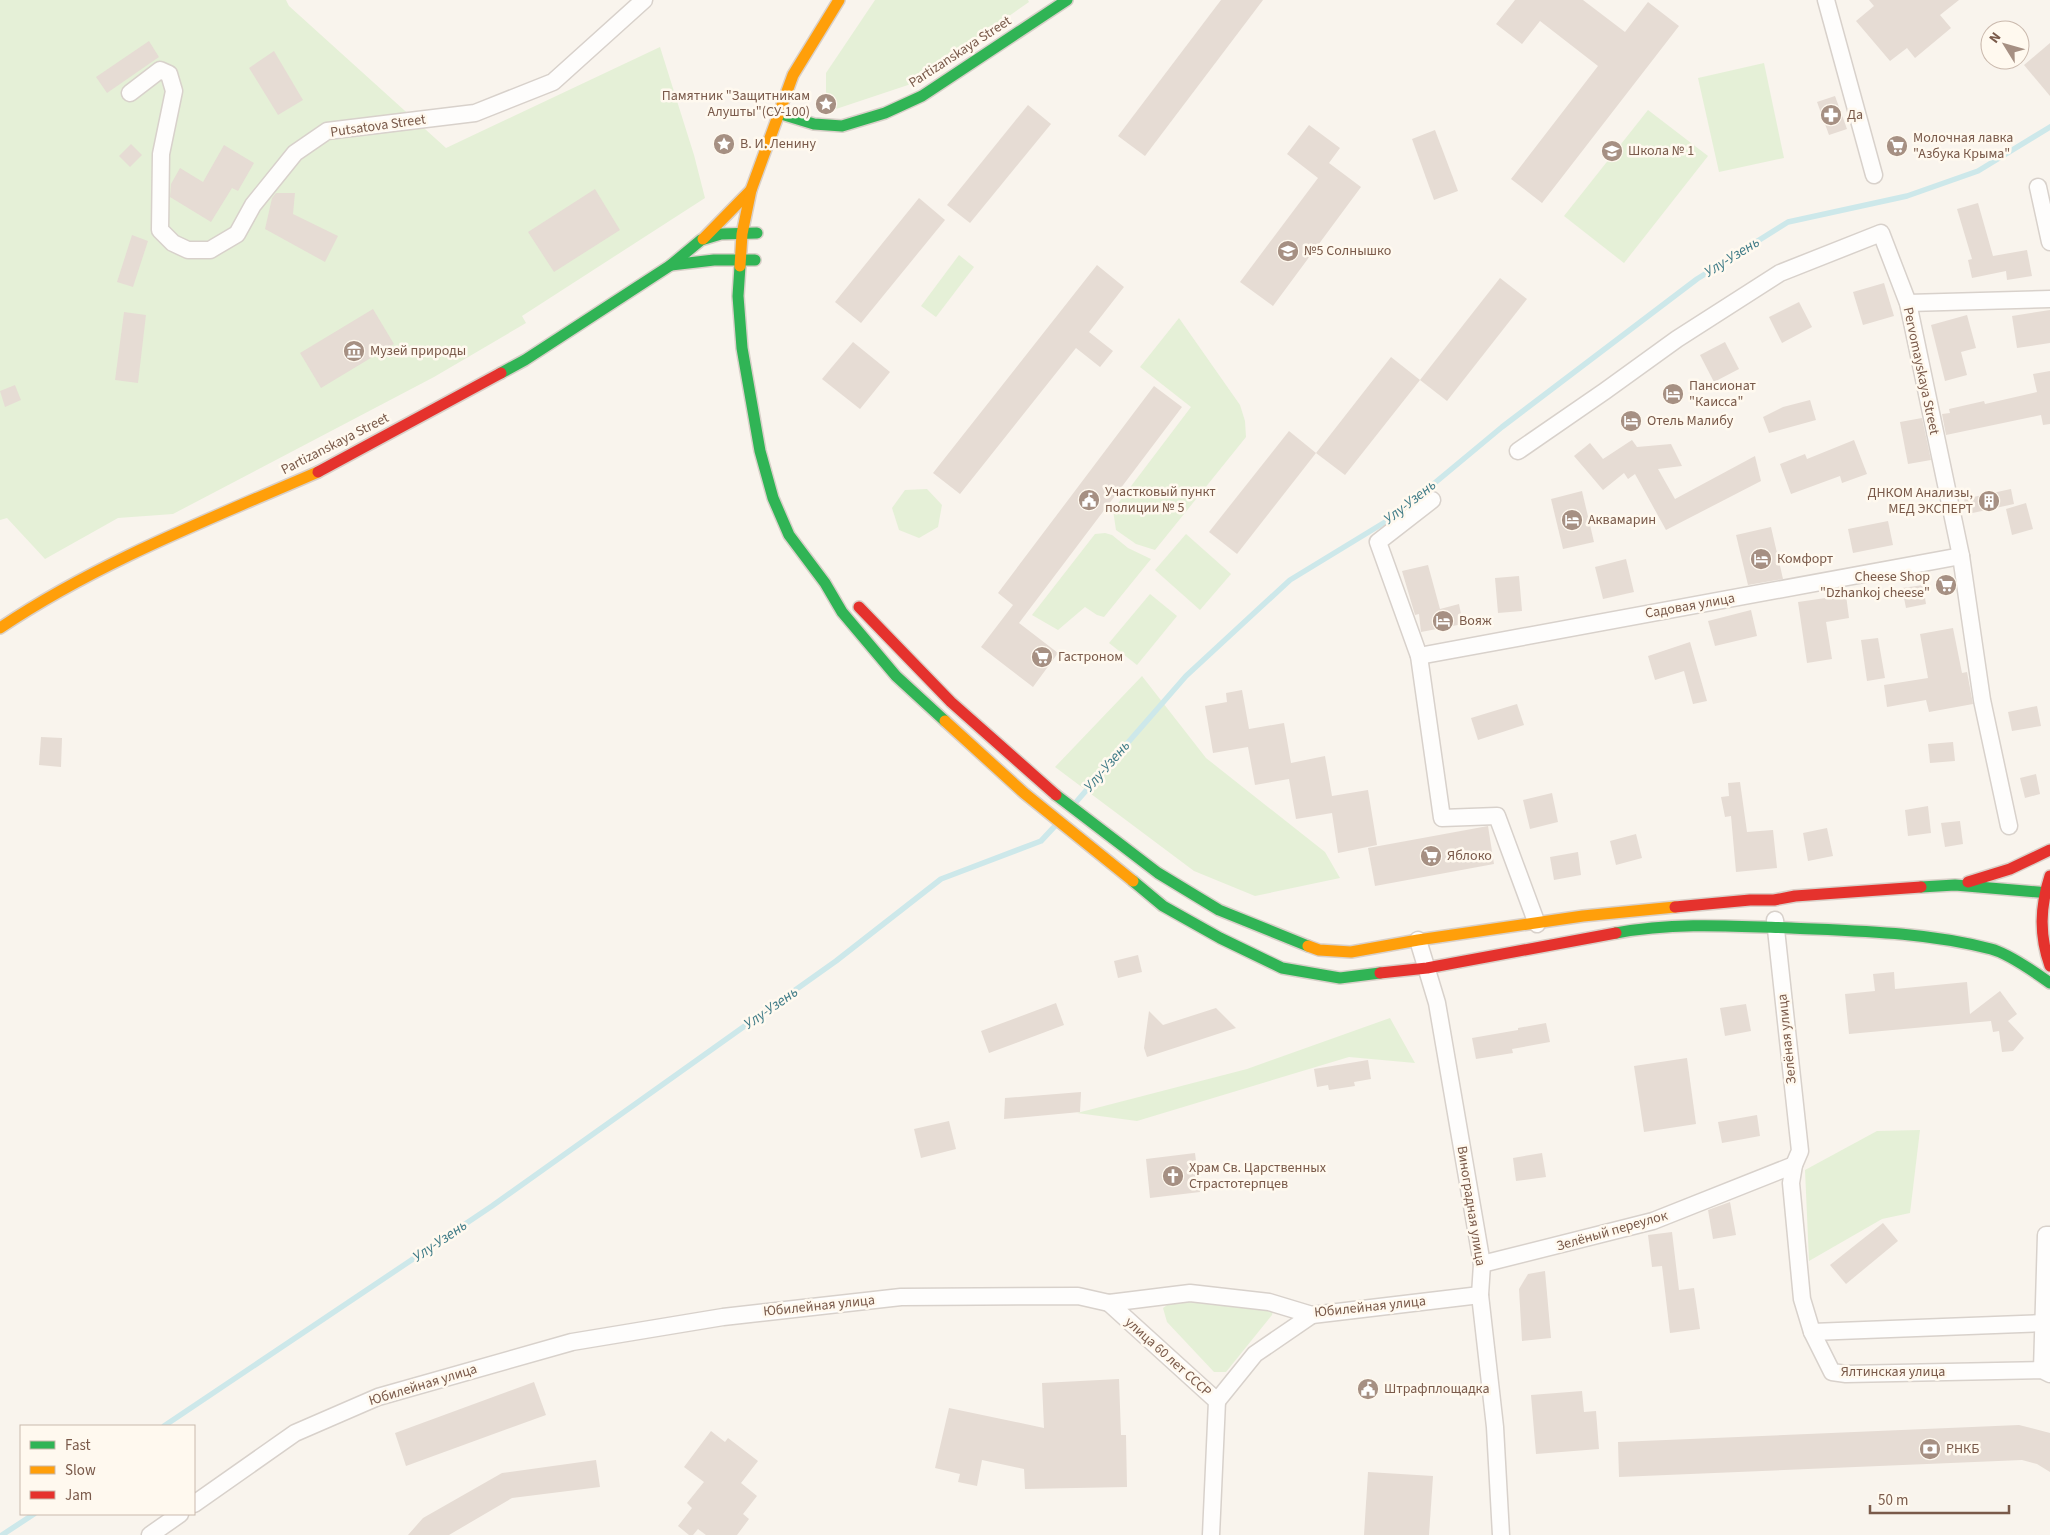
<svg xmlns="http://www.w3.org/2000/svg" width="2050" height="1535" font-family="'Source Sans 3',sans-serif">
<rect width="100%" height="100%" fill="#f9f4ed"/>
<!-- green -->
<g fill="#e5f0d7">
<path d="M0 0H286L289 6 446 148 660 47 694 155 705 198 522 316 526 323 434 377 173 514 118 518 45 559 7 518 0 520Z"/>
<path d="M875 0H1028L1029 2 911 84 836 109 826 98V73Z"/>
<path d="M1764 63 1784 158 1719 172 1698 78Z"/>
<path d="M1648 110 1708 156 1624 263 1564 216Z"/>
<path d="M959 255 974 267 936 317 921 306Z"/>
<path d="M1179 318 1240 405 1245 421 1246 437 1155 550 1136 544 1116 530 1113 510 1191 407 1140 367Z"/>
<path d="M927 489 942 505 938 527 919 538 899 530 892 508 905 490Z"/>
<path d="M1105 533 1112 535 1128 548 1151 559 1104 617 1097 615 1085 607 1058 630 1032 615 1095 534Z"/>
<path d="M1186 534 1231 574 1200 610 1155 570Z"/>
<path d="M1150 594 1177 616 1137 665 1109 643Z"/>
<path d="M1142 676 1206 758 1325 852 1340 878 1255 896 1194 871 1055 767Z"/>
<path d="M1390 1018 1415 1063 1349 1057 1137 1121 1077 1113 1247 1069Z"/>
<path d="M1920 1130 1910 1213 1882 1219 1809 1261 1805 1170 1877 1131Z"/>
<path d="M1220 1300 1274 1308 1272 1315 1226 1372H1214L1167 1322 1163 1308 1173 1301Z"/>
</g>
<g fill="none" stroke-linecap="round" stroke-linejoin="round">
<!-- stream -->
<g stroke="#cde8ea" stroke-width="5.5">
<path d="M1077 801 1186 676 1290 580 1395 516 1502 427 1697 279 1788 222 1907 196 1978 171 2050 127"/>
<path d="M164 1426 492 1206 836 961 941 879 1041 841 1055 826"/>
<path d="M2 1535 34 1514"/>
</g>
</g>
<!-- building -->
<g fill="#e6dcd4">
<path d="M1221 0H1263L1145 156 1118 136Z"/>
<path d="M1515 0H1583L1625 32 1648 2 1679 26 1542 203 1511 179 1598 66 1540 21 1522 44 1496 24Z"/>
<path d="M1869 0H1959L1940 15 1951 28 1915 58 1907 48 1890 61 1856 21 1874 6Z"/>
<path d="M149 41 159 57 107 93 96 77Z"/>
<path d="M2050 43V96L2024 65Z"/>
<path d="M274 51 303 100 278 115 249 68Z"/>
<path d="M1835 96 1847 129 1829 135 1817 102Z"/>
<path d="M1028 105 1051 124 970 223 947 205Z"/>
<path d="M1309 125 1340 148 1329 163 1361 187 1273 306 1240 282 1318 178 1287 154Z"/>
<path d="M1435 130 1458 191 1434 200 1412 139Z"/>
<path d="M131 144 142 155 130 167 119 156Z"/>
<path d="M224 145 254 163 238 191 232 188 211 222 170 197 171 184 180 168 203 182Z"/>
<path d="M595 189 620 230 554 272 528 232Z"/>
<path d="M276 193H295L293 214 338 236 325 262 265 229 272 198Z"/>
<path d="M919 198 945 220 861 323 835 302Z"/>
<path d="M1978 203 1993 256 2027 250 2032 276 2007 280 2006 271 1972 278 1968 260 1972 259 1957 209Z"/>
<path d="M132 235 148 241 133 287 117 282Z"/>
<path d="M1097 265 1124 287 1089 332 1113 351 1100 367 1076 348 960 494 933 473Z"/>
<path d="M1500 278 1527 299 1447 401 1420 380Z"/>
<path d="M1884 283 1894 316 1863 325 1853 292Z"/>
<path d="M1799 302 1812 327 1782 343 1769 317Z"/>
<path d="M373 309 394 344 321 388 300 353Z"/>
<path d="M2050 310V343L2017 348 2012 316Z"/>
<path d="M124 312 146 315 138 383 115 380Z"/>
<path d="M1967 315 1976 348 1961 352 1967 375 1945 381 1931 325Z"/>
<path d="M853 342 890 372 860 409 822 379Z"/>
<path d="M1725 342 1739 369 1714 382 1700 355Z"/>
<path d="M1391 357 1420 380 1345 475 1316 453Z"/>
<path d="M2050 371V424L2043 425 2041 415 1946 435 1942 414 1950 413 1949 409 1984 401 1985 404 2037 392 2033 374Z"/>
<path d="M15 385 21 400 5 407 0 391Z"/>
<path d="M1154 386 1182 407 1019 623 1058 653 1033 687 981 647 1013 605 998 593Z"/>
<path d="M1810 400 1816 420 1769 433 1763 417 1783 407Z"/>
<path d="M1922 418 1931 460 1908 464 1900 422Z"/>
<path d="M1289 431 1316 453 1237 554 1209 532Z"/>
<path d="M1632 440 1637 447 1671 444 1682 466 1658 469 1675 499 1755 456 1761 481 1666 530 1635 474 1628 479 1624 473 1603 490 1574 456 1590 443 1603 459Z"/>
<path d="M1854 440 1867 474 1842 483 1840 476 1791 494 1780 464 1805 454 1807 459Z"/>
<path d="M2011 489 2014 504 1968 514 1964 499Z"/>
<path d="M1582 491 1594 542 1563 549 1551 499Z"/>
<path d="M2026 503 2033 529 2012 535 2006 509Z"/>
<path d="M1888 521 1893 545 1853 553 1848 529Z"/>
<path d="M1771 527 1783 579 1748 585 1736 535Z"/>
<path d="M1626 559 1634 592 1603 599 1595 567Z"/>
<path d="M1428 565 1440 609 1459 604 1463 624 1421 632 1419 614 1415 615 1402 571Z"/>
<path d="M1519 576 1522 611 1498 613 1495 578Z"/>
<path d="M1923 585 1926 604 1906 608 1902 588Z"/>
<path d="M1846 595 1849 618 1826 622 1832 659 1807 663 1798 602Z"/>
<path d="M1751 610 1757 636 1715 646 1708 621Z"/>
<path d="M1953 628 1962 673 1967 672 1973 704 1929 712 1926 700 1887 707 1884 685 1928 678 1920 634Z"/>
<path d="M1878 638 1885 678 1867 681 1861 640Z"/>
<path d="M1690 642 1707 701 1693 704 1684 671 1655 680 1648 656Z"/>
<path d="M1242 690 1249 729 1284 723 1291 763 1325 756 1332 796 1368 790 1377 845 1338 853 1332 813 1296 819 1289 779 1255 785 1248 747 1213 753 1205 706 1227 702 1226 693Z"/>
<path d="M1517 704 1524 725 1478 740 1471 718Z"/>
<path d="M2037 706 2041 726 2012 731 2008 712Z"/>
<path d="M41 737 62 738 61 767 39 765Z"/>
<path d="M1953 742 1955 761 1930 763 1928 744Z"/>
<path d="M2036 774 2040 794 2025 798 2020 778Z"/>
<path d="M1740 782 1747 832 1773 830 1777 868 1736 872 1731 816 1725 817 1721 797 1729 796 1728 783Z"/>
<path d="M1552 793 1558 822 1530 829 1523 800Z"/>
<path d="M1928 806 1931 833 1908 836 1905 810Z"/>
<path d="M1960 821 1963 844 1945 847 1941 823Z"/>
<path d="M1488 826 1494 864 1375 886 1368 848Z"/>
<path d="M1827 828 1833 856 1808 861 1803 833Z"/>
<path d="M1636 834 1642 858 1616 865 1610 841Z"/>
<path d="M1578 852 1581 875 1554 880 1550 857Z"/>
<path d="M1138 955 1142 972 1118 978 1114 961Z"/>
<path d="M1894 972 1895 989 1967 982 1970 1014 2000 991 2017 1014 2008 1021 2024 1038 2013 1051 2002 1052 1999 1031 1993 1032 1991 1021 1849 1034 1845 994 1875 991 1873 974Z"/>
<path d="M1056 1003 1064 1025 989 1053 981 1031Z"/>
<path d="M1746 1004 1751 1031 1725 1036 1720 1008Z"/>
<path d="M1216 1008 1236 1028 1147 1057 1144 1048 1149 1011 1163 1025Z"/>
<path d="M1546 1023 1550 1042 1512 1049 1513 1053 1476 1059 1472 1038 1518 1030V1028Z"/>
<path d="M1687 1058 1696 1124 1644 1132 1634 1066Z"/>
<path d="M1368 1060 1371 1079 1354 1082 1355 1086 1329 1090 1328 1085 1317 1087 1314 1069Z"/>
<path d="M1081 1092 1080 1112 1004 1119 1005 1098Z"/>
<path d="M1757 1115 1760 1136 1722 1143 1718 1122Z"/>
<path d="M949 1121 956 1149 921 1158 914 1129Z"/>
<path d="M1195 1153 1200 1192 1150 1198 1146 1159Z"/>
<path d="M1542 1153 1546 1177 1516 1181 1513 1158Z"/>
<path d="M1730 1202 1736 1235 1713 1239 1708 1210Z"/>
<path d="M1883 1223 1898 1241 1846 1284 1830 1265Z"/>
<path d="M1672 1232 1679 1290 1694 1288 1700 1329 1670 1333 1662 1266 1652 1267 1648 1235Z"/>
<path d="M1545 1271 1551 1338 1522 1341 1519 1289 1528 1274Z"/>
<path d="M1119 1379 1121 1435H1126L1127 1487 1025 1489 1024 1469 982 1460 977 1486 958 1482 960 1474 935 1468 949 1408 1044 1428 1042 1383Z"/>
<path d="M534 1382 546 1415 406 1466 395 1433Z"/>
<path d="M1582 1391 1584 1412 1596 1411 1599 1449 1536 1454 1531 1395Z"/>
<path d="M2019 1425 2050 1433V1472L2037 1464 2022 1460 1619 1477 1618 1442Z"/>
<path d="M711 1431 725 1442 728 1438 758 1461 741 1483 757 1496 743 1514 749 1519 737 1535H706L698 1529 693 1535H689L678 1526 692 1508 687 1503 704 1482 684 1467Z"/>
<path d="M596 1460 600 1487 512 1498 449 1535H408L423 1518 502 1473Z"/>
<path d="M1368 1472 1433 1476 1429 1535H1364Z"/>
</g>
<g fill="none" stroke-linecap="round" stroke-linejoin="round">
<!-- street casing -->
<g stroke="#d8d1cb" stroke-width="19">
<g id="street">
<path d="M1826 0 1874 175"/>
<path d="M130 93 160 70 169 74 174 91 161 154 160 230 173 243 188 250H210L237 234 253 205 295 153 327 131 475 113 553 82 644 0"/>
<path d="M2038 187 2050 242"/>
<path d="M1908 303 2050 299"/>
<path d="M1518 451 1605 391 1677 339 1780 273 1881 233 1908 303 1961 556 1982 700 2009 826"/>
<path d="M1432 500 1378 542 1419 656 1442 818 1497 816 1537 924"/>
<path d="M1419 656 1961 556"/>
<path d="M1775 920 1800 1151 1794 1165 1791 1183 1802 1299 1812 1332 1832 1372 1846 1374 2042 1370 2050 1374"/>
<path d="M1418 940 1437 1003 1482 1264 1480 1295 1495 1427 1501 1535"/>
<path d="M1482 1264 1653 1221 1794 1165"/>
<path d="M1109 1303 1217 1401 1211 1535"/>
<path d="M1812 1332 2044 1323"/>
<path d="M2042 1370 2046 1235H2050"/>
<path d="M1217 1401 1255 1354 1312 1315"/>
<path d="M194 1504 295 1433 378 1397 572 1342 723 1317 901 1297 1078 1296 1109 1303 1190 1293 1269 1302 1312 1315 1480 1295"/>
<path d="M150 1535 180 1514"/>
</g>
</g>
<!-- fast casing -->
<g stroke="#d9d0c9" stroke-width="14">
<g id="fast">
<path d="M778 113 814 124 842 126 885 113 922 96 1067 0"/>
<path d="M671 265 714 260H755"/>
<path d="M740 266 738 296 742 348 760 451 773 498 789 535 825 583 842 612 896 676 945 721"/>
<path d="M501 373 525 360 671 265 701 240 721 234 757 233"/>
<path d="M1056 795 1158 873 1219 910 1308 946"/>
<path d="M1133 881 1163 906 1220 938 1282 968 1340 978 1380 973"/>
<path d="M1921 887 1955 885 2050 893"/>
<path d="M1616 933C1674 922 1733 926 1791 928 1858 931 1926 932 1991 949 2007 953 2036 973 2050 983"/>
</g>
</g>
<!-- slow casing -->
<g stroke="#d9d0c9" stroke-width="14">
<g id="slow">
<path d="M703 239 751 190"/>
<path d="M740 266 742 234 751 190 793 75 839 0"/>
<path d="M0 628C98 562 210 519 318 472"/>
<path d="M945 721 1024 793 1133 881"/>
<path d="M1308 946 1319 950 1351 952 1418 940 1583 916 1675 907"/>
</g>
</g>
<!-- jam casing -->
<g stroke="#d9d0c9" stroke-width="14">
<g id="jam">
<path d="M318 472 501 373"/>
<path d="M859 607 951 702 1056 795"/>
<path d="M2050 876C2040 907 2039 935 2050 966"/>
<path d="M1968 882 2010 869 2050 850"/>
<path d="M1675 907 1750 900H1774L1795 896 1921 887"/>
<path d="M1380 973 1427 968 1616 933"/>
</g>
</g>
<!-- street -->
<use href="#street" stroke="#fefdfc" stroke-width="16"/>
<!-- fast -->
<use href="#fast" stroke="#30b455" stroke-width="11"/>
<!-- slow -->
<use href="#slow" stroke="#ff9f0a" stroke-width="11"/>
<!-- jam -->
<use href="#jam" stroke="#e5322d" stroke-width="11"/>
</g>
<!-- icons -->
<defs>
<g id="sight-disc" transform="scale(1.125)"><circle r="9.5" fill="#a69083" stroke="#fff9ef"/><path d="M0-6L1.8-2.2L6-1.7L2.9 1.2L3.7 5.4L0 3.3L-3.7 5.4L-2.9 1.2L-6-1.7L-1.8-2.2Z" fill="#fff"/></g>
<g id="pharmacy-disc" transform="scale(1.125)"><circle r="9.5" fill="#a69083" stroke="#fff9ef"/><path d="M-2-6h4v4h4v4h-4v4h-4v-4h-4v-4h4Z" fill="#fff"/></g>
<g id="supermarket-disc" transform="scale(1.125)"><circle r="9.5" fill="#a69083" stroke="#fff9ef"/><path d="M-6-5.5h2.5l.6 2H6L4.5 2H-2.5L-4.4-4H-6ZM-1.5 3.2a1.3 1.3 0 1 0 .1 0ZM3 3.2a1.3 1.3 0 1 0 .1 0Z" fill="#fff"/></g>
<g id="school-disc" transform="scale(1.125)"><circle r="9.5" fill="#a69083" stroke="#fff9ef"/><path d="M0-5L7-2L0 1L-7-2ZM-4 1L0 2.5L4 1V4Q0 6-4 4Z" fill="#fff"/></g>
<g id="museum-disc" transform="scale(1.125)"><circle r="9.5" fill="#a69083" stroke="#fff9ef"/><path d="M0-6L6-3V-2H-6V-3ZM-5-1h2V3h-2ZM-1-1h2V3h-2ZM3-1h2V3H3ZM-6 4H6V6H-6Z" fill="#fff"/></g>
<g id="hotel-disc" transform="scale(1.125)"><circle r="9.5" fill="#a69083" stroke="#fff9ef"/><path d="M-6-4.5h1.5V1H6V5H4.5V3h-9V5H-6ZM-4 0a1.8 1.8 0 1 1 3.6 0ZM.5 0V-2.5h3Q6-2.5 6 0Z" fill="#fff"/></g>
<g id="civic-disc" transform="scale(1.125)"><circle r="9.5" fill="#a69083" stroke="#fff9ef"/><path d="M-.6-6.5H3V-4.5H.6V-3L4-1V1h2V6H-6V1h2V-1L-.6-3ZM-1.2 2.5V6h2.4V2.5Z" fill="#fff"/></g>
<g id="building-disc" transform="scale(1.125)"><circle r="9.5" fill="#a69083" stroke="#fff9ef"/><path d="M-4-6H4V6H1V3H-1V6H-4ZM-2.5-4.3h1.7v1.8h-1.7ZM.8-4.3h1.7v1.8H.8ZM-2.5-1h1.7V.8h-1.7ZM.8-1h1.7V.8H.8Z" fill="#fff"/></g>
<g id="church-disc" transform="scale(1.125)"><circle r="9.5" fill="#a69083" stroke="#fff9ef"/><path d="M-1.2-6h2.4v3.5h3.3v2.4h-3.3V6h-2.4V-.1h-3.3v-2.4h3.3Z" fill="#fff"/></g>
<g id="bank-disc" transform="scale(1.125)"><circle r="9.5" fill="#a69083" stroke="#fff9ef"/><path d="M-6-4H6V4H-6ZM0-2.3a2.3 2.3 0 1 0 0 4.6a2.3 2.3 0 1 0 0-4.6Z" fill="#fff"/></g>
</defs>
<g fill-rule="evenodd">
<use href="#sight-disc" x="826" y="104"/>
<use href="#pharmacy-disc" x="1831" y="115"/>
<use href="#sight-disc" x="724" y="144"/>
<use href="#supermarket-disc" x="1897" y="146"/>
<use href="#school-disc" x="1612" y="151"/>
<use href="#school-disc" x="1288" y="251"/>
<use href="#museum-disc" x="354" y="351"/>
<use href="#hotel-disc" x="1673" y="394"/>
<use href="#hotel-disc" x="1631" y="421"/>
<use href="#civic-disc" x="1089" y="500"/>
<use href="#building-disc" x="1989" y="501"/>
<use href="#hotel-disc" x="1572" y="520"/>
<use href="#hotel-disc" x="1761" y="559"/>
<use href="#supermarket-disc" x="1946" y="585"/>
<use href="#hotel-disc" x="1443" y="621"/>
<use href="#supermarket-disc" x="1042" y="657"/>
<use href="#supermarket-disc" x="1431" y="856"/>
<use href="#church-disc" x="1173" y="1176"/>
<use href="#civic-disc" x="1368" y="1389"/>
<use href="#bank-disc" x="1930" y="1449"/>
</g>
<g text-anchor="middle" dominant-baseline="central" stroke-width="5" stroke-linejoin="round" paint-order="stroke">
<!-- street labels -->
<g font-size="14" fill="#7a5a4a" stroke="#fff9ef">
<text transform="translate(960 52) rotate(-33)">Partizanskaya Street</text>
<text transform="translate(378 126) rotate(-8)">Putsatova Street</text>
<text transform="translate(1921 371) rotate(78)">Pervomayskaya Street</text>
<text transform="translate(335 444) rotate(-27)">Partizanskaya Street</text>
<text transform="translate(1690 606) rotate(-10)">Садовая улица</text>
<text transform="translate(1787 1039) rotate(-96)">Зелёная улица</text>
<text transform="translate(1471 1206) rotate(81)">Виноградная улица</text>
<text transform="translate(1612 1231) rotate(-16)">Зелёный переулок</text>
<text transform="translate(819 1306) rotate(-6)">Юбилейная улица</text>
<text transform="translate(1370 1307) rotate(-6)">Юбилейная улица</text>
<text transform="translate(1168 1357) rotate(42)">улица 60 лет СССР</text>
<text x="1893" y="1372">Ялтинская улица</text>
<text transform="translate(423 1385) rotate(-17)">Юбилейная улица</text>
</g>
<!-- poi labels -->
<g font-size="14" fill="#7a5a4a" stroke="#fff9ef" text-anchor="start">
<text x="810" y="96" text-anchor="end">Памятник "Защитникам<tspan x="810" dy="16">Алушты"(СУ-100)</tspan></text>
<text x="1847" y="115">Да</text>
<text x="1913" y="138">Молочная лавка<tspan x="1913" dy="16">"Азбука Крыма"</tspan></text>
<text x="740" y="144">В. И. Ленину</text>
<text x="1628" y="151">Школа № 1</text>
<text x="1304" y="251">№5 Солнышко</text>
<text x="370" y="351">Музей природы</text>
<text x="1689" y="386">Пансионат<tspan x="1689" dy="16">"Каисса"</tspan></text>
<text x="1647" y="421">Отель Малибу</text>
<text x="1105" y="492">Участковый пункт<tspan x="1105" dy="16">полиции № 5</tspan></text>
<text x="1973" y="493" text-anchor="end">ДНКОМ Анализы,<tspan x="1973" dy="16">МЕД ЭКСПЕРТ</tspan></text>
<text x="1588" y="520">Аквамарин</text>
<text x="1777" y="559">Комфорт</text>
<text x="1930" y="577" text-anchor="end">Cheese Shop<tspan x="1930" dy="16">"Dzhankoj cheese"</tspan></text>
<text x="1459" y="621">Вояж</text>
<text x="1058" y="657">Гастроном</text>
<text x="1447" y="856">Яблоко</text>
<text x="1189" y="1168">Храм Св. Царственных<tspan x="1189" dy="16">Страстотерпцев</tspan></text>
<text x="1384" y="1389">Штрафплощадка</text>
<text x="1946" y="1449">РНКБ</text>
</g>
<!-- water labels -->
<g font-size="15" font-style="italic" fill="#3f7b87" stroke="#fff9ef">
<text transform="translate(1732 257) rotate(-32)">Улу-Узень</text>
<text transform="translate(1410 502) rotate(-38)">Улу-Узень</text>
<text transform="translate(1107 766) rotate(-49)">Улу-Узень</text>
<text transform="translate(771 1008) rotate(-35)">Улу-Узень</text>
<text transform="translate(440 1241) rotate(-34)">Улу-Узень</text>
</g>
</g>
<!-- legend -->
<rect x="20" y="1425" width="175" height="90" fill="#fff9ef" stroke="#cab9ad"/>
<rect x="30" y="1441" width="25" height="8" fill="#30b455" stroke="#cab9ad"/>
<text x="65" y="1450" font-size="15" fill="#7a5a4a">Fast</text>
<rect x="30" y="1466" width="25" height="8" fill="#ff9f0a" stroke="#cab9ad"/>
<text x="65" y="1475" font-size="15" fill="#7a5a4a">Slow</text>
<rect x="30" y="1491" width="25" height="8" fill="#e5322d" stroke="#cab9ad"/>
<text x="65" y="1500" font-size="15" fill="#7a5a4a">Jam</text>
<!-- north arrow -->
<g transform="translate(2005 45) rotate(307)"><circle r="24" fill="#fff9ef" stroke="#cab9ad"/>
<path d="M0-4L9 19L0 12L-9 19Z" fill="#a69083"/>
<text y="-8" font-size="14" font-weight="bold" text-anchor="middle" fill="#7a5a4a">N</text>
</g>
<!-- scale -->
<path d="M1870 1505v8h139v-8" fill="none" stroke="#7a5a4a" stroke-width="2.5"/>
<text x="1878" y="1505" font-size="15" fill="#7a5a4a" stroke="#fff9ef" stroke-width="4" paint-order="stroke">50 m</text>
</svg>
